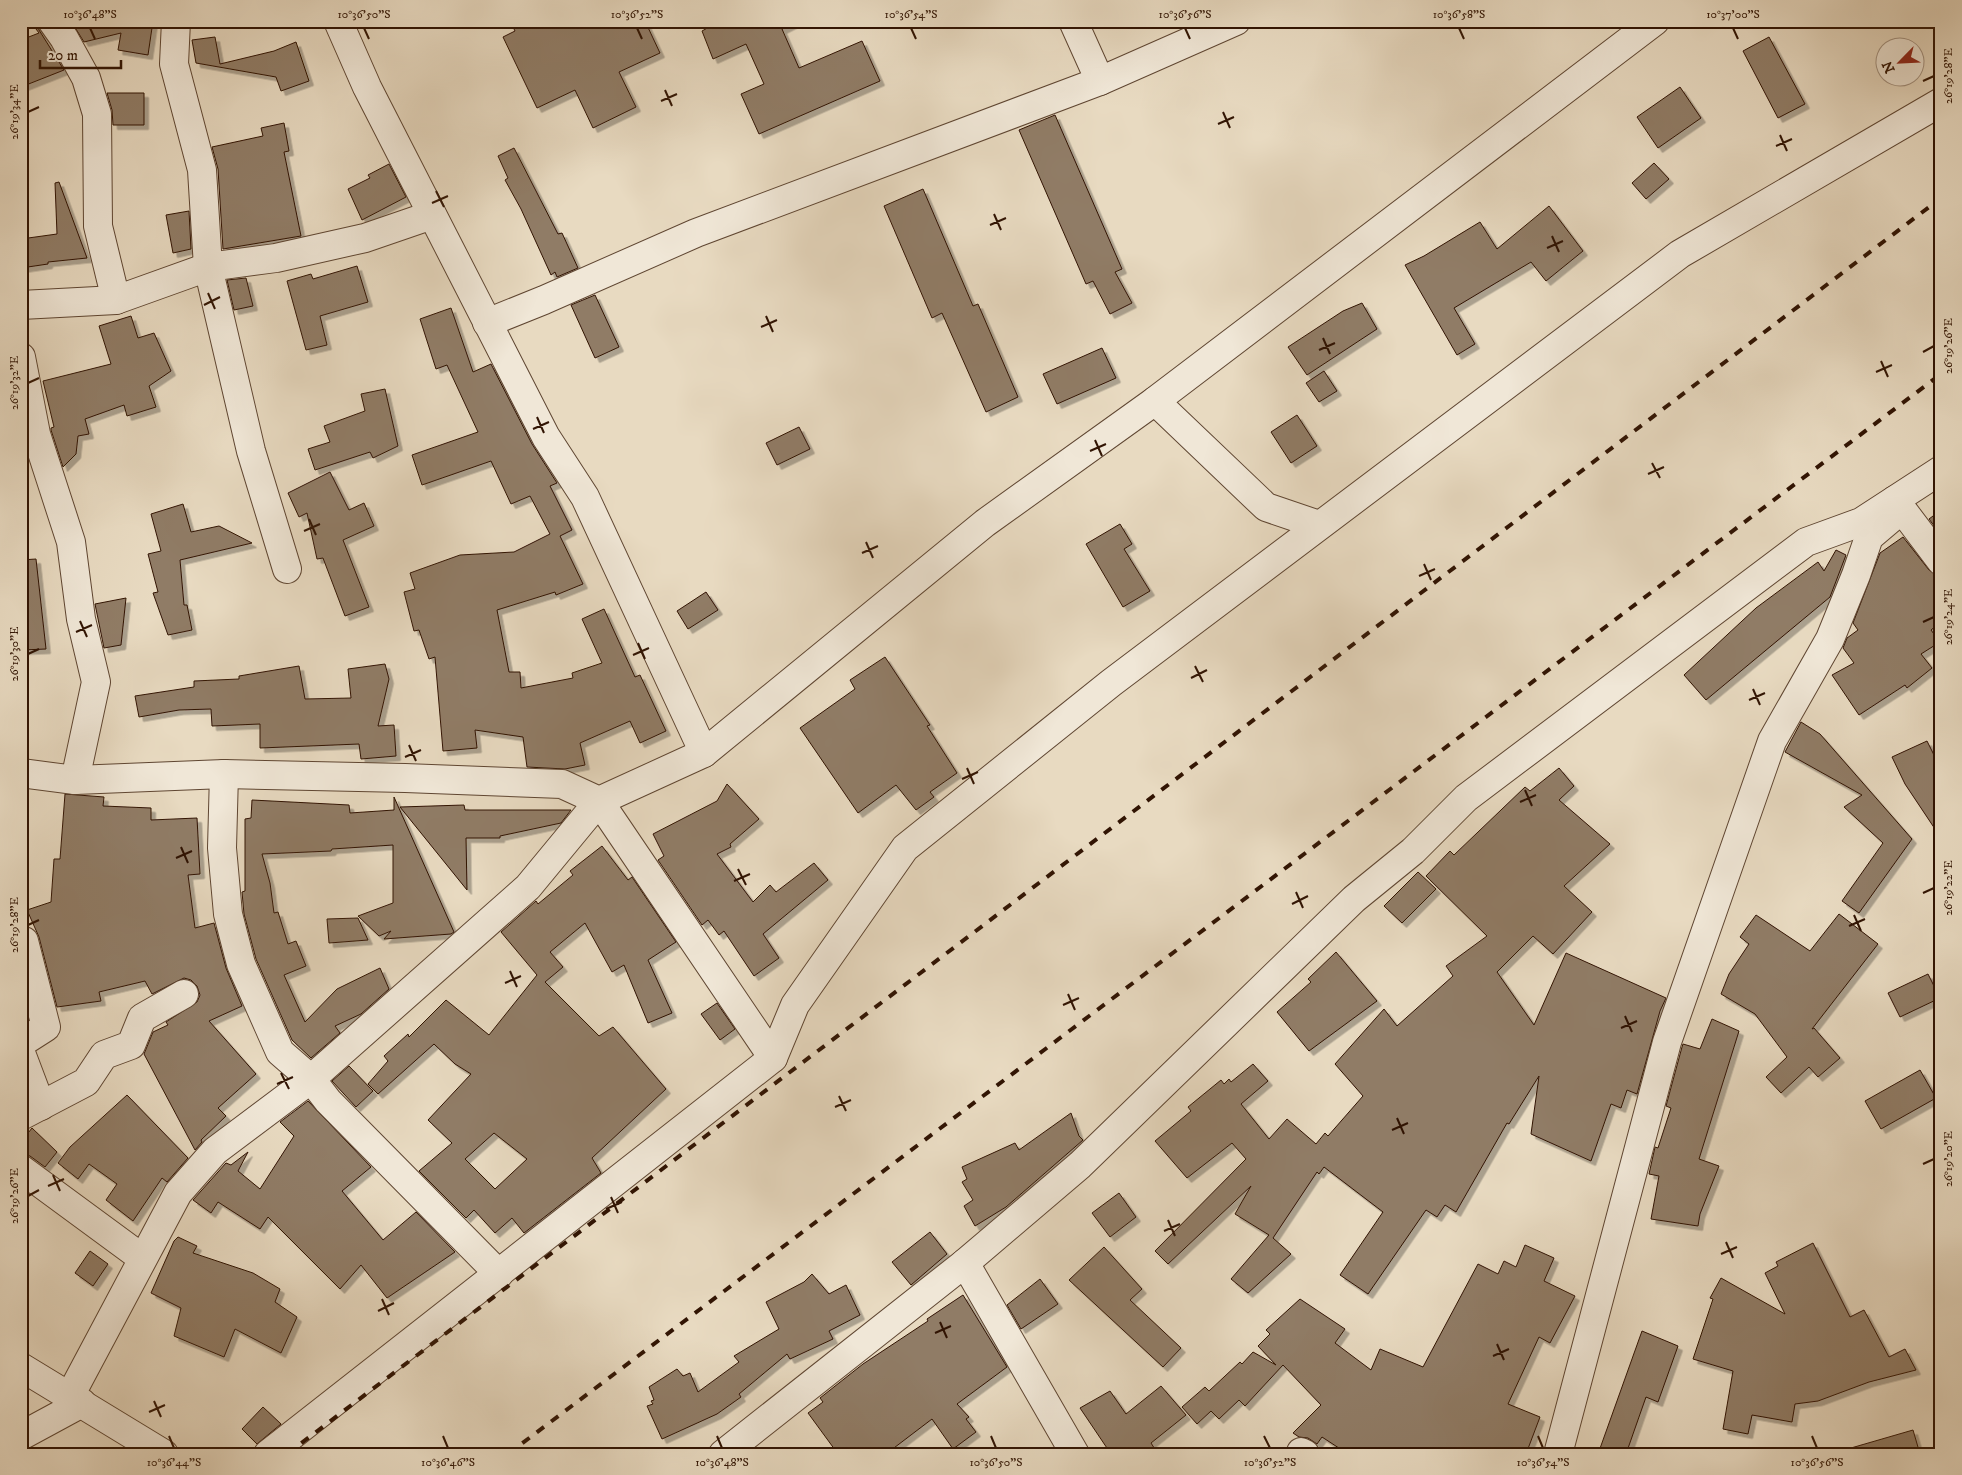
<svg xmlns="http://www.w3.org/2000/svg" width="1962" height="1475" font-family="'IM FELL DW Pica',serif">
<defs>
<filter id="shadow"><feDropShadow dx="4.5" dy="4.5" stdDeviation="0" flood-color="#0004"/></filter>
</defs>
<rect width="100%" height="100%" fill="#e8dac1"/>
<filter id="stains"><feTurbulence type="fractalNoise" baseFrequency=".004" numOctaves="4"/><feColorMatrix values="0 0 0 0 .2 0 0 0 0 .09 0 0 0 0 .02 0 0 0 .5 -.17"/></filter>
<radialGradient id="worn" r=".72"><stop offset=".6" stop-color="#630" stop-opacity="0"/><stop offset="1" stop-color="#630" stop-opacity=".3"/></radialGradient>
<!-- building -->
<g fill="#907b66" stroke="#311403" fill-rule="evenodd" filter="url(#shadow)">
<path d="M30 21H37L39 30 64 70 21 87V40L39 33Z"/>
<path d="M71 21H153L148 55 118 50 121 33 84 42Z"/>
<path d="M510 21H645L660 53 619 72 636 107 593 128 575 90 537 108 503 37 515 31Z"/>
<path d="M720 21H798L782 29 799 68 862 41 880 81 759 134 741 94 764 84 746 44 713 59 702 31Z"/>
<path d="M215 37 220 64 274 51 296 42 309 81 281 91 276 77 196 63 192 40Z"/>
<path d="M1769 37 1805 104 1778 118 1743 51Z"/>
<path d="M1680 87 1701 118 1658 148 1637 117Z"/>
<path d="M107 93H144V125H113L112 110Z"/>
<path d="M1055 115 1122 269 1115 272 1132 303 1110 314 1093 281 1086 284 1019 130Z"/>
<path d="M284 123 289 151 284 152 301 236 223 249 218 169 212 147 263 136 261 128Z"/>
<path d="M514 148 558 234 562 233 578 268 557 277 555 272 551 275 521 209 505 180 508 178 498 156Z"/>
<path d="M1654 163 1669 179 1646 199 1632 183Z"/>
<path d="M389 164 406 197 362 220 348 189 370 178 368 175Z"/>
<path d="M59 182 87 258 48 262V264L21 268V239L57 234 55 183Z"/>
<path d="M923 189 973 306 978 304 1018 397 986 412 942 313 932 318 884 206Z"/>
<path d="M1549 206 1583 251 1546 281 1531 262 1454 308 1475 344 1457 355 1405 265 1424 256 1480 222 1497 249Z"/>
<path d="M189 211 191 249 173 253 166 215Z"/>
<path d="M357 266 368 302 320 316 327 345 306 350 287 281 311 274 313 279Z"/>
<path d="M246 278 253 306 234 310 227 280Z"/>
<path d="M595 295 619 347 595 358 571 305Z"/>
<path d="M1362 303 1377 329 1307 375 1288 347 1343 311Z"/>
<path d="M451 308 473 372 491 364 532 444 557 483 550 486 572 530 560 536 583 584 556 595 555 592 497 610 509 672H520L521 688 573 678 572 673 602 663 582 619 604 609 635 677 640 675 666 731 640 743 630 721 580 743 585 765 565 769 527 767 523 737 475 730 477 748 443 751 435 657 429 659 419 630 414 631 404 592 415 589 410 573 460 555 514 552 550 534 530 496 511 504 491 461 422 485 412 455 478 432 447 365 436 369 420 319Z"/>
<path d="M131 316 138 338 154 333 171 371 149 386 156 407 127 416 124 405 85 419 89 434 78 436 76 454 63 467 51 430V428L54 427 43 381 111 364 99 326Z"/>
<path d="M1102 348 1116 378 1057 404 1043 374Z"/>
<path d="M1324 371 1337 391 1319 402 1306 383Z"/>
<path d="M385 389 398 446 373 458 370 452 315 470 308 449 330 442 324 426 365 411 361 394Z"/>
<path d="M1297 415 1317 446 1291 463 1271 432Z"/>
<path d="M799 427 810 449 777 465 766 443Z"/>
<path d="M330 472 349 510 364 503 374 526 343 540 369 607 345 616 323 558 317 559 307 513 299 517 288 493Z"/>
<path d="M183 504 191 532 219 526 252 543 180 560 184 605H187L192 630 168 635 153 593 158 592 148 554 161 551 151 514Z"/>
<path d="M1941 510V535L1929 519Z"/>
<path d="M1120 524 1132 544 1124 549 1150 591 1123 607 1086 544Z"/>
<path d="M1903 537 1929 570 1941 576V622L1931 630 1940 642 1921 654 1932 668 1907 688 1905 685 1859 715 1832 675 1854 663 1843 648 1847 638 1858 630 1853 623 1880 553Z"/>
<path d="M1836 550 1846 555 1830 597 1706 700 1684 675 1756 608 1818 562 1824 571Z"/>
<path d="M36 559 46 649 22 650 21 560Z"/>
<path d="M706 592 718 610 688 629 677 611Z"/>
<path d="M126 598 121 645 104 648 95 604Z"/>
<path d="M885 657 930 725 927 726 957 773 930 792 934 797 916 810 896 785 858 813 800 728 855 689 850 680Z"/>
<path d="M385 664 389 679 378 726 394 725 396 756 361 759 359 744 260 748V724L212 726 211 709 179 710 139 717 135 696 194 687V681L239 679V676L299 666 305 699 351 698 348 669Z"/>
<path d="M1801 722 1820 734 1912 839 1859 913 1842 901 1883 843 1844 807 1862 795 1785 752Z"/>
<path d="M1927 741 1941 769V838L1905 784 1892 757Z"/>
<path d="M1559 768 1574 786 1559 800 1610 844 1564 886 1592 912 1553 954 1533 936 1497 972 1534 1025 1566 953 1666 998 1660 1011 1637 1094 1627 1090 1621 1108 1611 1104 1591 1161 1531 1134 1539 1076 1509 1124 1507 1123 1456 1212 1445 1205 1437 1217 1426 1210 1368 1294 1340 1275 1383 1212 1324 1167 1319 1174 1317 1172 1273 1238 1291 1254 1248 1293 1231 1279 1269 1235 1235 1214 1251 1186 1168 1264 1155 1251 1246 1159 1232 1143 1187 1178 1155 1141 1191 1111 1188 1107 1221 1080 1224 1084 1229 1079 1231 1082 1253 1064 1268 1081 1241 1104 1269 1139 1287 1119 1316 1144 1325 1133 1328 1136 1363 1096 1335 1064 1384 1009 1397 1026 1453 976 1446 966 1487 936 1426 876 1450 851 1454 855 1525 787 1530 791Z"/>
<path d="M727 784 759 819 730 844 731 847 717 854 753 902 770 885 776 892 814 863 828 880 763 934 779 958 754 976 724 931 719 935 708 920 702 925 658 860 664 856 653 834 717 801Z"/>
<path d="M65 794 104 797 103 806 151 808V820L197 818 200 874 188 875 195 928 214 923 226 968 242 1006 209 1021 256 1074 218 1108 226 1116 201 1140 202 1142 195 1150 144 1054 153 1032 168 1025 166 1022 197 1002 200 995 197 986 191 980 184 978 152 994 145 981 99 992 101 1001 57 1007 39 937 27 910 51 902 54 859H60Z"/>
<path d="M394 797 454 932 451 934 384 939 391 931 379 936 358 916 393 903V845L332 849 331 851 262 854 270 883 274 913 278 912 288 944 296 941 306 966 284 975 305 1022 337 989 380 968 389 989 361 1014 335 1026 340 1033 311 1058 292 1040 256 959 244 914 242 892 245 891V819L251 818 252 800 349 805 350 813 394 810Z"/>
<path d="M464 805 465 810H571L561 823 500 836V838H466L467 890 400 807Z"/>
<path d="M602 846 628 880 632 877 676 942 648 960 672 1013 648 1023 624 965 612 972 585 923 550 952 563 967 545 982 599 1036 613 1027 666 1089 592 1158 601 1173 524 1233 512 1218 495 1233 474 1210 466 1218 419 1171 452 1143 428 1120 471 1074 455 1064 434 1044 378 1094 368 1084 388 1061 384 1056 408 1034 409 1037 446 1000 489 1035 537 975 501 932 536 901 538 904 573 875 570 871ZM494 1133 527 1159 495 1189 465 1159Z"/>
<path d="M1418 872 1436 889 1402 923 1384 906Z"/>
<path d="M1839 914 1878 944 1812 1029 1814 1028 1840 1058 1818 1077 1809 1067 1781 1093 1766 1077 1787 1057 1755 1014 1721 994 1729 974 1749 944 1740 937 1756 915 1810 951Z"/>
<path d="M358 918 368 940 329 943 327 919Z"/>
<path d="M1336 952 1377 1001 1309 1051 1277 1012 1311 982 1308 979Z"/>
<path d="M1928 974 1940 998 1900 1017 1888 993Z"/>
<path d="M717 1003 735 1029 720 1040 701 1014Z"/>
<path d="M1712 1019 1739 1031 1699 1159 1719 1166 1700 1214 1698 1226 1651 1219 1659 1176 1649 1174 1655 1147 1658 1148 1671 1108 1666 1106 1682 1047 1683 1044 1700 1049Z"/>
<path d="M349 1066 373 1091 356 1107 332 1081Z"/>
<path d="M1920 1070 1936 1098 1881 1129 1865 1101Z"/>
<path d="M127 1095 188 1158 167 1182 162 1178 133 1221 106 1200 117 1184 89 1164 78 1179 58 1163 70 1147Z"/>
<path d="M308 1101 371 1167 342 1191 383 1240 416 1212 455 1252 387 1298 361 1265 340 1289 268 1217 260 1229 218 1202 211 1213 193 1200 226 1163 231 1165 248 1152 238 1171 260 1189 294 1136 280 1122Z"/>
<path d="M1071 1113 1079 1136 1083 1140 1006 1207 975 1226 964 1206 973 1200 962 1182 967 1179 962 1167 1015 1143 1019 1150Z"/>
<path d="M32 1128 57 1152 45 1167 30 1156 21 1154V1142Z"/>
<path d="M1119 1193 1136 1217 1110 1237 1092 1213Z"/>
<path d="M930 1232 947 1254 911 1285 892 1262Z"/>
<path d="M178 1237 197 1246 193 1253 253 1273 280 1289 275 1302 297 1317 281 1353 235 1329 224 1357 174 1336 181 1308 151 1293 174 1241Z"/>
<path d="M1813 1243 1850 1317 1864 1310 1889 1357 1905 1349 1916 1370 1869 1382 1818 1401 1795 1404 1792 1422 1752 1415 1748 1434 1723 1429 1733 1371 1693 1359 1713 1299 1710 1298 1721 1278 1785 1314 1765 1273 1778 1266 1776 1262Z"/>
<path d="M1525 1245 1554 1258 1544 1281 1575 1296 1550 1343 1539 1337 1508 1404 1540 1417 1526 1454H1348L1322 1437 1317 1444 1308 1438 1299 1437 1293 1433 1321 1405 1283 1365 1245 1406 1239 1400 1219 1419 1211 1411 1197 1424 1182 1407 1205 1387 1209 1391 1240 1362 1242 1364 1253 1352 1276 1365 1258 1346 1270 1334 1266 1330 1300 1299 1345 1329 1335 1343 1371 1370 1380 1349 1423 1367 1478 1264 1498 1274 1504 1261 1516 1267Z"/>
<path d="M1104 1247 1142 1289 1130 1300 1181 1348 1163 1367 1069 1280Z"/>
<path d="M90 1251 108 1264 93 1286 75 1273Z"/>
<path d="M812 1274 829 1294 846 1285 860 1315 829 1331 833 1339 790 1359 787 1354 739 1394 741 1397 717 1414 662 1439 647 1406 653 1404 651 1401 654 1400 649 1387 677 1369 683 1376 690 1373 698 1392 739 1362 734 1356 779 1329 766 1302 804 1282Z"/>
<path d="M1040 1279 1058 1304 1021 1329 1007 1305Z"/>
<path d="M963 1295 1007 1367 957 1404 969 1417 966 1419 976 1432 953 1449 932 1419 886 1454H838L808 1413 823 1402 820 1398 863 1364 928 1321 927 1319Z"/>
<path d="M1642 1331 1678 1346 1658 1402 1646 1397 1626 1454H1598Z"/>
<path d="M1161 1386 1186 1415 1151 1443 1158 1454H1111L1080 1408 1110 1391 1126 1414Z"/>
<path d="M263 1407 281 1424 257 1444 242 1429Z"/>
<path d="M1913 1430 1920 1454H1852L1851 1448Z"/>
</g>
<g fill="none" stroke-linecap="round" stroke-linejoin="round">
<!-- minor casing -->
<g stroke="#5f4632" stroke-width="30">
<g id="minor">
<path d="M52 21 64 38 86 78 97 114 98 226 116 300"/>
<path d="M176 21 174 64 202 170 208 267 251 451 287 569"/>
<path d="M338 21 367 87 546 437 585 497 704 753"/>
<path d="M1073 21 1100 81 1236 21"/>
<path d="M21 305 116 300 208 267 276 258 365 238 432 215"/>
<path d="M487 323 544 300 696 233 1100 81"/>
<path d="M21 357 36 434 71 542 81 619 96 682 75 780"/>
<path d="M1155 401 1266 507 1319 525"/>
<path d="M1895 500 1941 561"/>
<path d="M21 773 75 780 224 774 405 778 562 784 599 801 704 753 985 523 1155 401 1655 21"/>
<path d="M224 774 222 848 228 914 241 964 280 1052 311 1079 328 1101 499 1274"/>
<path d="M21 1043 46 1027 24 941"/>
<path d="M21 1053 41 1106"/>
<path d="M21 1116 86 1082 104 1055 131 1045 142 1018 184 994"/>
<path d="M21 1169 142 1258"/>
<path d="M965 1263 1075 1454"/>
<path d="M21 1367 164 1454"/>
<path d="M70 1396 178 1193 215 1151 311 1079 528 887 599 801 773 1058"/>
<path d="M21 1436 82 1403"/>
<path d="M1301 1452 1305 1454"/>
<path d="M268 1454 773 1058 795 1005 905 848 1111 683 1680 254 1941 102"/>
<path d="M723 1454 965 1263 1080 1165 1354 899 1413 851 1466 798 1806 542 1861 522 1941 470"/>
<path d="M1558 1454 1667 1042 1772 741 1830 639 1856 575 1869 537 1895 515"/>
</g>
</g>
<!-- minor -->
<use href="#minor" stroke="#f0e7d7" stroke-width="28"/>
<!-- rail -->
<g stroke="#311403" stroke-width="4" stroke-dasharray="9 9" stroke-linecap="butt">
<path d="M287 1454 1941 198"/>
<path d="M508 1454 1941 374"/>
</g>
</g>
<!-- ticks -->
<path fill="none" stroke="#311403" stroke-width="2" d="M90 28 95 39M364 28 369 39M637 28 642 39M911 28 916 39M1185 28 1190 39M1459 28 1464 39M1733 28 1738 39M1923 81 1934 76M665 90 672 106M661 101 677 94M28 112 39 107M1223 112 1230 128M1218 124 1234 117M1780 135 1787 151M1776 146 1792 139M436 191 444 207M432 203 448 196M994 214 1001 230M990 225 1006 218M1552 236 1559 252M1547 248 1563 241M208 293 215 309M204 305 220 297M766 316 773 332M761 327 777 320M1323 338 1330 354M1319 350 1335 343M1923 352 1934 346M1881 361 1888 377M1876 372 1892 365M28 383 39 378M537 417 544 433M533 429 549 422M1095 440 1102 456M1090 451 1106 444M1652 463 1660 478M1648 474 1664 467M309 519 316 535M304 531 320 524M866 542 873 558M862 553 878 546M1424 564 1431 580M1419 576 1435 569M80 621 87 637M1923 622 1934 617M76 632 92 625M638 643 645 659M28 654 39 649M633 655 649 648M1195 666 1203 682M1191 678 1207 670M1753 689 1760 705M1749 700 1765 693M409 745 416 761M405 757 421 750M967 768 974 784M962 779 978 772M1525 790 1532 806M1520 802 1536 795M181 847 188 863M176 858 192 851M738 869 746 885M734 881 750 874M1296 892 1303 908M1923 893 1934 888M1292 904 1308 896M1854 915 1861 931M28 925 39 920M1849 926 1865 919M510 971 517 987M505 983 521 976M1068 994 1075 1010M1063 1005 1079 998M1625 1016 1632 1032M1621 1028 1637 1021M281 1073 289 1089M277 1084 293 1077M839 1096 846 1111M835 1107 851 1100M1397 1118 1404 1134M1392 1130 1408 1123M1923 1164 1934 1159M53 1175 60 1191M48 1186 64 1179M28 1196 39 1190M611 1197 618 1213M606 1209 622 1202M1168 1220 1175 1236M1164 1231 1180 1224M1726 1242 1733 1258M1721 1254 1737 1247M382 1299 389 1315M378 1311 394 1303M940 1322 947 1338M935 1333 951 1326M1497 1344 1504 1360M1493 1356 1509 1349M154 1401 161 1417M149 1412 165 1405M169 1436 174 1448M443 1436 448 1448M717 1436 722 1448M991 1436 996 1448M1264 1436 1270 1448M1538 1436 1543 1448M1812 1436 1817 1448"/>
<!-- margin -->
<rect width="1962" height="1475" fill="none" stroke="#e8dac1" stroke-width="55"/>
<!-- north arrow -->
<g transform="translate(1900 62) rotate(246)"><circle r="24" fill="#f0e7d7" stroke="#a49382"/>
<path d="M0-4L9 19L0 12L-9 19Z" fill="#8f2418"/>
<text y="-8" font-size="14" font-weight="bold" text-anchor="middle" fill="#311403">N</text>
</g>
<!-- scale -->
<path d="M40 60v8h81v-8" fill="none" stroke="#311403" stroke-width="2.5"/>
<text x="48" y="60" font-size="15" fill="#311403" stroke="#f0e7d7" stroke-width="4" paint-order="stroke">20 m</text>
<rect x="28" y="28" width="1906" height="1420" fill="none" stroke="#311403" stroke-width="2"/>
<g font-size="12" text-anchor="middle" fill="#311403">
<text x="90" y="18">10°36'48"S</text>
<text x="364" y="18">10°36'50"S</text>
<text x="637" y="18">10°36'52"S</text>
<text x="911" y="18">10°36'54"S</text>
<text x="1185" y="18">10°36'56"S</text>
<text x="1459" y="18">10°36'58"S</text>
<text x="1733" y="18">10°37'00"S</text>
<text transform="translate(1948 76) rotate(-90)" y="4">26°19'28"E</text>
<text transform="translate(14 112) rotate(-90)" y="4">26°19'34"E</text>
<text transform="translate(1948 346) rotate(-90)" y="4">26°19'26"E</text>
<text transform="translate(14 383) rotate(-90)" y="4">26°19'32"E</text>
<text transform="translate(1948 617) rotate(-90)" y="4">26°19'24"E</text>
<text transform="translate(14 654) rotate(-90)" y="4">26°19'30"E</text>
<text transform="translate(1948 888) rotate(-90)" y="4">26°19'22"E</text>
<text transform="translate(14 925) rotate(-90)" y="4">26°19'28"E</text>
<text transform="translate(1948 1159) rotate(-90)" y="4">26°19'20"E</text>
<text transform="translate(14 1196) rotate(-90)" y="4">26°19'26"E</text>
<text x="174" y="1466">10°36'44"S</text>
<text x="448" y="1466">10°36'46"S</text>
<text x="722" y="1466">10°36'48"S</text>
<text x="996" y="1466">10°36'50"S</text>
<text x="1270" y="1466">10°36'52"S</text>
<text x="1543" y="1466">10°36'54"S</text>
<text x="1817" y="1466">10°36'56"S</text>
</g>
<rect width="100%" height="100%" filter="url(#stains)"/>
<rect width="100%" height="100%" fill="url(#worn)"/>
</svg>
